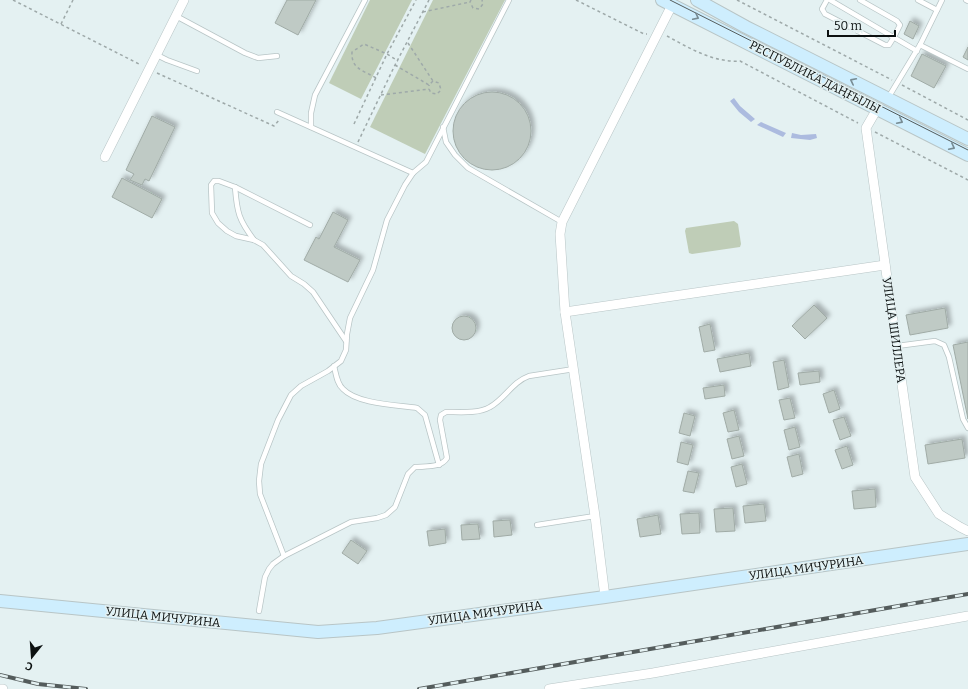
<svg xmlns="http://www.w3.org/2000/svg" width="968" height="689" font-family="Bitter,serif">
<defs>
<filter id="shadow"><feDropShadow dx="3.5" dy="-3.5" stdDeviation="2" flood-color="#0004"/></filter>
</defs>
<rect width="100%" height="100%" fill="#e4f1f2"/>
<!-- green -->
<g fill="#bfcdb7">
<path d="M370 0H412L361 99 329 83Z"/>
<path d="M433 0H505L425 154 370 127Z"/>
<path d="M734 221 738 224 741 244 740 247 692 254 689 253 685 231 686 228Z"/>
</g>
<!-- water -->
<g fill="#acbbdf">
<path d="M734 98 740 106 755 119 751 122 739 112 730 101Z"/>
<path d="M761 122 786 133 783 137 757 125Z"/>
<path d="M792 133 801 135 816 134 817 138 810 140 791 138Z"/>
</g>
<!-- building -->
<g fill="#bfcac5" stroke="#a0aba6" filter="url(#shadow)">
<path d="M287 0H316L298 35 275 23Z"/>
<path d="M910 21 919 26 913 39 904 34Z"/>
<path d="M968 47V60L963 57Z"/>
<path d="M922 54 946 66 934 88 911 76Z"/>
<circle cx="492" cy="131" r="39"/>
<path d="M152 116 175 127 149 181 145 179 142 185 130 180 134 174 126 170Z"/>
<path d="M122 178 162 199 152 218 112 197Z"/>
<path d="M333 212 348 220 334 247 360 260 348 282 304 260 316 237 319 239Z"/>
<path d="M814 305 827 318 805 339 792 326Z"/>
<path d="M945 308 948 328 910 335 906 315Z"/>
<circle cx="464" cy="328" r="12"/>
<path d="M710 324 715 350 704 352 699 327Z"/>
<path d="M968 342V419L953 345Z"/>
<path d="M749 353 751 366 720 372 717 359Z"/>
<path d="M784 360 789 387 778 390 773 362Z"/>
<path d="M819 371 820 382 800 385 798 373Z"/>
<path d="M724 385 725 396 705 399 703 388Z"/>
<path d="M834 390 840 409 829 413 823 394Z"/>
<path d="M790 398 795 418 784 420 779 400Z"/>
<path d="M734 410 739 430 728 432 723 413Z"/>
<path d="M684 413 695 416 690 436 679 433Z"/>
<path d="M844 417 851 436 840 440 833 420Z"/>
<path d="M795 427 800 447 789 450 784 430Z"/>
<path d="M739 436 744 456 732 459 727 439Z"/>
<path d="M962 439 965 458 928 464 925 445Z"/>
<path d="M681 442 693 445 688 465 677 462Z"/>
<path d="M847 446 853 465 842 469 835 450Z"/>
<path d="M799 454 803 474 792 477 787 457Z"/>
<path d="M742 464 747 484 736 487 731 467Z"/>
<path d="M688 471 699 473 694 493 683 491Z"/>
<path d="M875 489 876 507 854 509 852 491Z"/>
<path d="M764 504 766 521 745 523 743 506Z"/>
<path d="M733 508 735 531 716 532 714 509Z"/>
<path d="M699 513 700 533 682 534 680 514Z"/>
<path d="M658 515 661 534 640 537 637 519Z"/>
<path d="M510 520 512 535 494 537 493 521Z"/>
<path d="M478 524 480 539 462 540 461 525Z"/>
<path d="M445 529 446 543 429 546 427 531Z"/>
<path d="M351 540 367 551 358 564 342 553Z"/>
</g>
<g fill="none" stroke-linecap="round" stroke-linejoin="round">
<!-- lane casing -->
<g stroke="#b8c5c6" stroke-width="6">
<g id="lane">
<path d="M827 0 822 9 825 14 885 45H889L894 37 900 25 897 21 860 0"/>
<path d="M830 0 917 51"/>
<path d="M918 0 937 10"/>
<path d="M966 0 968 1"/>
<path d="M176 16 245 53 258 58 277 56"/>
<path d="M920 45 968 69"/>
<path d="M157 55 167 60 197 71"/>
<path d="M888 98 920 45 942 0"/>
<path d="M277 112 413 173"/>
<path d="M311 127V113L315 95 365 0"/>
<path d="M443 127 446 142 455 155 468 168 562 222"/>
<path d="M235 187C237 213 239 220 254 240"/>
<path d="M310 225 235 187 219 181H214L211 185 212 213 218 223 227 231 236 236 254 240 263 245 291 276 304 284 313 292 346 341"/>
<path d="M897 346 935 341 944 345 949 357 963 419 968 428"/>
<path d="M334 366C336 374 337 384 343 389 357 404 397 405 417 408L425 415 439 465"/>
<path d="M537 525 595 516"/>
<path d="M284 556 260 494 259 481 261 464 278 420 291 395 301 386 328 371 341 361 346 350 347 334 350 318 373 270 387 220 405 185 413 173 426 162 509 0"/>
<path d="M259 611 265 577 269 569 273 564 284 556 351 522 377 518 386 515 395 507 408 474 415 467C426 466 441 468 447 458L440 420 441 415 446 412C459 412 478 414 490 407 505 399 512 382 529 376L574 369"/>
</g>
</g>
<!-- street casing -->
<g stroke="#b8c5c6" stroke-width="10">
<g id="street">
<path d="M877 109 866 128 915 477 939 514 960 527 968 531"/>
<path d="M105 157 184 0"/>
<path d="M565 312 885 265"/>
<path d="M605 597 595 516 565 312 560 234 562 222 672 5"/>
<path d="M0 689H3"/>
<path d="M549 689 653 673 968 616"/>
</g>
</g>
<!-- secondary casing -->
<g stroke="#b8c5c6" stroke-width="14">
<g id="secondary">
<path d="M662 0 968 155"/>
<path d="M697 0 746 27 968 139"/>
<path d="M0 601 318 632 377 628 605 597 968 544"/>
</g>
</g>
<!-- path -->
<g stroke="#9ea9a9" stroke-width="1.5" stroke-dasharray="3 3" stroke-linecap="butt">
<path d="M13 0 141 65"/>
<path d="M471 0 470 2 473 8 479 9 483 4 482 0"/>
<path d="M576 0 644 34H647"/>
<path d="M737 0 892 80"/>
<path d="M423 12 470 2"/>
<path d="M61 24 73 0"/>
<path d="M667 36C689 48 714 63 740 61L858 123"/>
<path d="M408 43 433 81"/>
<path d="M395 65 429 85 433 81 439 83 441 90 437 94 431 93 429 89V85"/>
<path d="M157 73 274 126 280 119"/>
<path d="M376 78C363 70 351 69 352 52L364 44 387 54 398 61"/>
<path d="M902 85 968 120"/>
<path d="M381 95 429 89"/>
<path d="M354 124 387 54 416 0"/>
<path d="M875 132 968 180"/>
<path d="M358 142 395 65 429 0"/>
</g>
<!-- lane -->
<use href="#lane" stroke="#fff" stroke-width="4.5"/>
<!-- street -->
<use href="#street" stroke="#fff" stroke-width="9"/>
<!-- secondary -->
<use href="#secondary" stroke="#ceeefe" stroke-width="12"/>
<!-- tram -->
<path stroke="#545c5c" stroke-width="1" d="M670 0 968 150"/>
<!-- rail casing -->
<g stroke="#545c5c" stroke-width="4">
<g id="rail">
<path d="M0 675 38 684 86 689"/>
<path d="M419 689 968 594"/>
</g>
</g>
<!-- rail -->
<use href="#rail" stroke="#e4f1f2" stroke-width="2.5" stroke-dasharray="8" stroke-linecap="butt"/>
</g>
<!-- one-way arrows -->
<defs><path id="oneway-chevron" d="M-2-3.5L2.5 0L-2 3.5" fill="none" stroke-width="1.6" stroke-linecap="round" stroke-linejoin="round"/></defs>
<g stroke="#778b93">
<use href="#oneway-chevron" transform="translate(696 17) rotate(26)"/>
<use href="#oneway-chevron" transform="translate(853 81) rotate(-153)"/>
<use href="#oneway-chevron" transform="translate(900 121) rotate(27)"/>
<use href="#oneway-chevron" transform="translate(952 147) rotate(27)"/>
</g>
<g text-anchor="middle" dominant-baseline="central" stroke-width="3" stroke-linejoin="round" paint-order="stroke">
<!-- street labels -->
<g font-size="12" fill="#0c1111" stroke="#e4f1f2">
<text transform="translate(815 77) rotate(27)">РЕСПУБЛИКА ДАҢҒЫЛЫ</text>
<text transform="translate(894 330) rotate(82)">УЛИЦА ШИЛЛЕРА</text>
<text transform="translate(806 568) rotate(-8)">УЛИЦА МИЧУРИНА</text>
<text transform="translate(485 613) rotate(-8)">УЛИЦА МИЧУРИНА</text>
<text transform="translate(163 617) rotate(6)">УЛИЦА МИЧУРИНА</text>
</g>
</g>
<!-- north arrow -->
<g transform="translate(32 657) rotate(197)" stroke="#e4f1f2" stroke-width="3" paint-order="stroke">
<path d="M0-3L7 15L0 10L-7 15Z" fill="#0c1111"/>
<text y="-6" font-size="11" font-weight="bold" text-anchor="middle" fill="#0c1111">С</text>
</g>
<!-- scale -->
<path d="M828 30v6h67v-6" fill="none" stroke="#0c1111" stroke-width="2"/>
<text x="834" y="30" font-size="12" fill="#0c1111" stroke="#e4f1f2" stroke-width="3" paint-order="stroke">50 m</text>
</svg>
